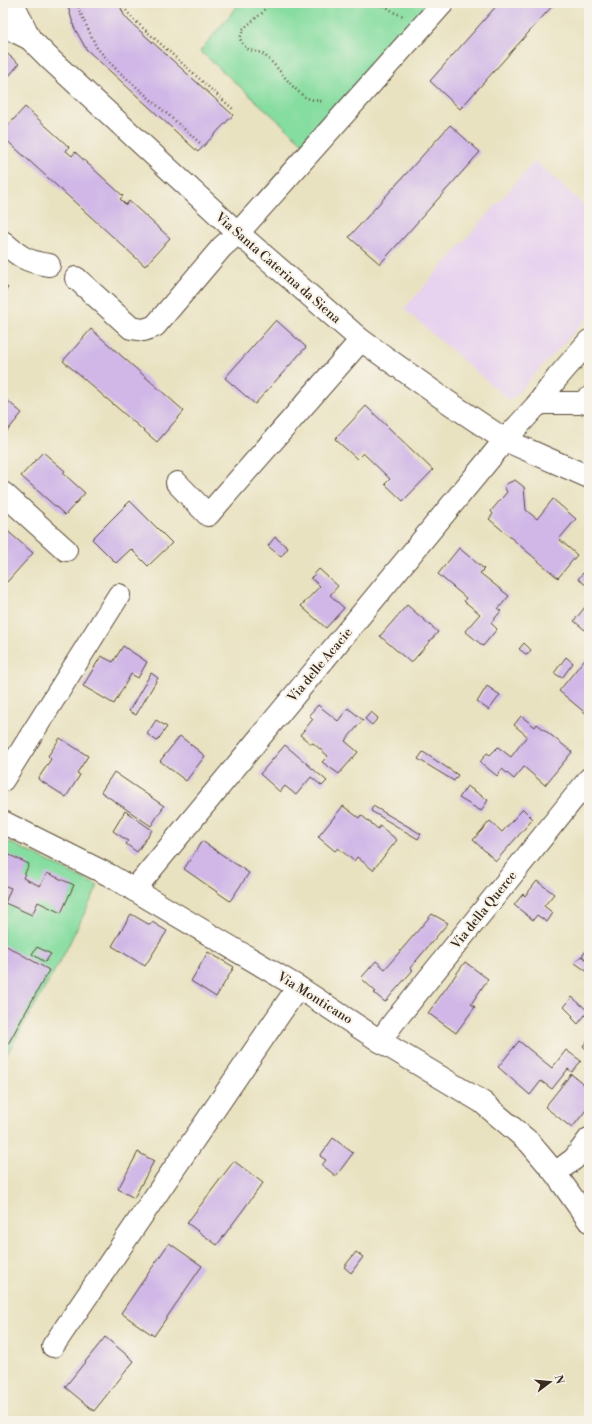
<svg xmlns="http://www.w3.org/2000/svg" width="592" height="1424" font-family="'Libre Bodoni',serif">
<rect width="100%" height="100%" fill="#f7f3e8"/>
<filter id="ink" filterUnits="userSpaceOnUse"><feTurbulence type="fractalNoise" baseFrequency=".025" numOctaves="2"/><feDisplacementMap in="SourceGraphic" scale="8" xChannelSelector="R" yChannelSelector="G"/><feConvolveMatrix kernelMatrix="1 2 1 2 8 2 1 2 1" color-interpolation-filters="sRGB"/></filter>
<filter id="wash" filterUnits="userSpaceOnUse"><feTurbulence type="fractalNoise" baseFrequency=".012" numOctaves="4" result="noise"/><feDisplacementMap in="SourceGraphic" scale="16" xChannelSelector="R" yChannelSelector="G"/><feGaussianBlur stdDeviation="0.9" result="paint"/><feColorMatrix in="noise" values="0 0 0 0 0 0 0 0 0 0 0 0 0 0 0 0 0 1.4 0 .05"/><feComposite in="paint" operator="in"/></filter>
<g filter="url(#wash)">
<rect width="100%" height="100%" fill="#e9e2c1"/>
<!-- built -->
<path fill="#e7d2ef" d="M535 161 589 210V316L510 401 404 309Z"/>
<!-- green -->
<g fill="#86dda0" stroke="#60845f">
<path d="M240 3H434L303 143 200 51Z"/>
<path d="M3 839 98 886 63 956 3 1061Z"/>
</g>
<g id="blocks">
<!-- building -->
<g fill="#d0b7e7">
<path d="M67 3H119L124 15 129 21 233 115 198 152 86 49 74 27Z"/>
<path d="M499 3H555L460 109 430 81Z"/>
<path d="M3 50 19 64 3 83Z"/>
<path d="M25 107 69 147 66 151 72 156 75 152 123 196 120 199 126 205 129 201 170 238 145 266 3 137V131Z"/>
<path d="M450 125 480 152 380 264 349 237Z"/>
<path d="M3 283 8 288 3 294Z"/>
<path d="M276 320 306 347 255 404 225 378Z"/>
<path d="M91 329 184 411 157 442 63 361Z"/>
<path d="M3 397 22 413 3 436Z"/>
<path d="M366 406 433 470 403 501 385 484 390 479 363 453 357 459 335 439Z"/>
<path d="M43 452 65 471 63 473 85 493 65 515 21 476Z"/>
<path d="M515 480 524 487 526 510 537 519 553 499 576 519 559 539 577 555 558 578 489 519 493 514 491 511 507 492 505 488 506 484Z"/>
<path d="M130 501 172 543 148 566 131 549 116 563 92 539Z"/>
<path d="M4 528 33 553 7 582 3 579Z"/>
<path d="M275 537 288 548 281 557 268 546Z"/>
<path d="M459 548 484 569 480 573 509 596 498 609 501 611 491 623 497 629 483 646 465 631 480 614 464 601 466 598 438 574Z"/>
<path d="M319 569 338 586 330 595 344 608 326 628 301 606 320 586 311 578Z"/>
<path d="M583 573 589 578V581L586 585 578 579Z"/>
<path d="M589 602V625L585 630 574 621Z"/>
<path d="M407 605 438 632 411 663 380 636Z"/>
<path d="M524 643 531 650 527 655 519 649Z"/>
<path d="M123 646 147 662 138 678 131 674 114 704 83 686 101 656 113 662Z"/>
<path d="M566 657 573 663 562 678 554 673Z"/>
<path d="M584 660 589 664V716L559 691Z"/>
<path d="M151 673 158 678 136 715 129 711Z"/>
<path d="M487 686 500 695 489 710 477 702Z"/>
<path d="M318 705 338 721 348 708 363 720 345 741 358 752 339 774 322 762 328 756 313 743 311 744 300 735 313 719 309 715Z"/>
<path d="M371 712 378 718 372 725 365 719Z"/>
<path d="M521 716 535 727 537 724 572 752 545 785 524 767 514 779 502 769 497 776 480 762 487 753 490 755 498 747 511 757 527 736 514 725Z"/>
<path d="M156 720 167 727 157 741 147 734Z"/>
<path d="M180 736 205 756 186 781 160 761Z"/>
<path d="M60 738 88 756 77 773 80 775 66 797 38 779 51 759 48 756Z"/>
<path d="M285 745 327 781 322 786 311 777 296 795 285 786 280 792 260 774Z"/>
<path d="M423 752 458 775 454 781 418 759Z"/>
<path d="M114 772 164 806 151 826 101 792Z"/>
<path d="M467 786 488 800 481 811 459 798Z"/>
<path d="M343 806 359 818 361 815 378 829 380 826 397 840 373 870 357 857 354 861 338 848 335 851 318 837Z"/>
<path d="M373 806 421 834 418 839 371 811Z"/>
<path d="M523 809 533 819 496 861 473 840 490 821 502 832Z"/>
<path d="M125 811 152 830 137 852 126 844 128 841 113 831Z"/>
<path d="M202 841 249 873 230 901 184 869Z"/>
<path d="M3 852 29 864 23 878 40 886 47 873 74 885 61 913 38 902 32 915 5 903 11 888 3 885Z"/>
<path d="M537 881 554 894 544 906 553 913 547 922 537 915 533 920 514 905 523 894 525 896Z"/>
<path d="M131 914 150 925 152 922 167 931 145 966 112 946Z"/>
<path d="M432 914 448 923 410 968 413 970 385 1002 374 993 376 992 361 978 376 961 385 969Z"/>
<path d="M3 944 49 970 3 1053Z"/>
<path d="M37 947 51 954 45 962 32 954Z"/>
<path d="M589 947V962L582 956Z"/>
<path d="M208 952 234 967 216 997 191 981Z"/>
<path d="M581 956 589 962V973L575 963Z"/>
<path d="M465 962 488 979 471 1004 475 1007 456 1033 428 1013Z"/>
<path d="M572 997 588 1011 578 1024 572 1018 573 1016 564 1007Z"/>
<path d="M589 1038V1051L583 1046Z"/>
<path d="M519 1041 552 1068 566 1050 581 1061 572 1072 568 1069 552 1089 541 1081 530 1095 498 1067Z"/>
<path d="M571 1074 589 1088V1106L572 1128 545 1107Z"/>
<path d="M333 1138 353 1153 336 1176 322 1165 326 1160 320 1156Z"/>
<path d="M138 1152 154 1161 134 1198 118 1189Z"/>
<path d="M234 1161 263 1183 217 1245 187 1223Z"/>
<path d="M169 1243 202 1266 154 1336 121 1313Z"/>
<path d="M356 1252 363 1257 351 1273 344 1267Z"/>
<path d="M105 1337 134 1361 94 1411 65 1387Z"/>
</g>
</g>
</g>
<g filter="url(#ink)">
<use href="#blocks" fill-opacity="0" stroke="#554636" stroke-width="1"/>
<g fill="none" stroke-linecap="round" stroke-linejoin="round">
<!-- minor casing -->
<g stroke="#554636" stroke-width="24">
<g id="minor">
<path d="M13 3 30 39 52 61 238 233 361 340 448 402 505 440 589 477"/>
<path d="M3 22 10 29 30 39"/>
<path d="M3 242C20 257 27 262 49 265"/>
<path d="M76 278 131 328 144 330 155 326 222 247 238 233 443 3"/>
<path d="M536 406 543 403H578L583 402 589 398"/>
<path d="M177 483 208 515 361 340"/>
<path d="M3 493 66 550"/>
<path d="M3 780 119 595"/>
<path d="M3 822 109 875 298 987 380 1041 482 1102 529 1142 555 1173 589 1221"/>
<path d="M134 890 505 440 536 406 557 378 589 341"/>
<path d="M380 1041 393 1023 589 779"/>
<path d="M555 1173 574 1159 589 1139"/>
<path d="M53 1346 298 987"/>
</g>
</g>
<!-- path -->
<g stroke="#554636" stroke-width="2.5" stroke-dasharray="1 3" stroke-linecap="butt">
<path d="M78 3 80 12 97 48 115 68 200 143"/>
<path d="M123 3 125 9 133 19 234 110"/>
<path d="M269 3 262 13 243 29 240 39C249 56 253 47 264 55 279 67 289 86 305 97 311 100 320 101 326 102"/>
<path d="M381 3 395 13 404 16"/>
</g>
<!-- minor -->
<use href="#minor" stroke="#fff" stroke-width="22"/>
</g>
</g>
<g text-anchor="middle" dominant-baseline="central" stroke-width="4" stroke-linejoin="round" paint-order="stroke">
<!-- street labels -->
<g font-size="13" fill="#3b2a1e" stroke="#f7f3e8">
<text transform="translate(278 268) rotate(41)">Via Santa Caterina da Siena</text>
<text transform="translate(320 665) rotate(-50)">Via delle Acacie</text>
<text transform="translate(484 910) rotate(-51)">Via della Querce</text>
<text transform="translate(315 998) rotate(32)">Via Monticano</text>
</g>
</g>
<!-- margin -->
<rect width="592" height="1424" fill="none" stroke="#f7f3e8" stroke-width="16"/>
<!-- north arrow -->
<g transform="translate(550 1382) rotate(74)" stroke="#f7f3e8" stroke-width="3" paint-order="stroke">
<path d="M0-3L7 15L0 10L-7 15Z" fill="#3b2a1e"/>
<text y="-6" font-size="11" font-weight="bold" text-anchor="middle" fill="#3b2a1e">N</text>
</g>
</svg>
